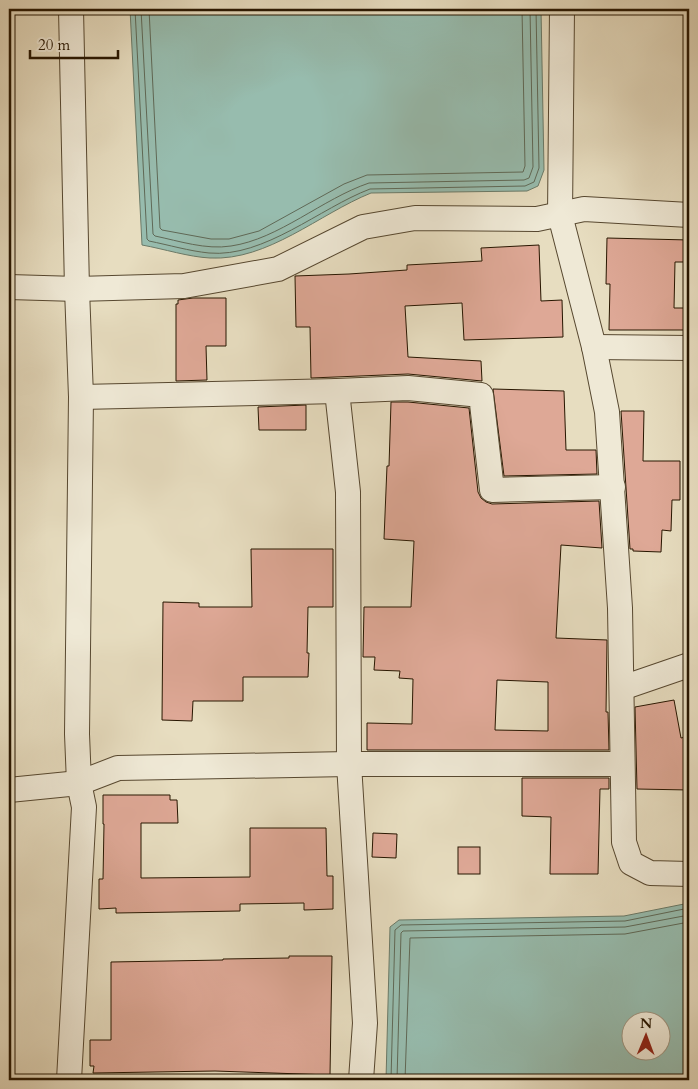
<svg xmlns="http://www.w3.org/2000/svg" width="698" height="1089" font-family="Cardo,serif">
<rect width="100%" height="100%" fill="#e7ddc0"/>
<filter id="stains"><feTurbulence type="fractalNoise" baseFrequency=".004" numOctaves="4"/><feColorMatrix values="0 0 0 0 .2 0 0 0 0 .09 0 0 0 0 .02 0 0 0 .5 -.17"/></filter>
<radialGradient id="worn" r=".72"><stop offset=".6" stop-color="#630" stop-opacity="0"/><stop offset="1" stop-color="#630" stop-opacity=".3"/></radialGradient>
<!-- water -->
<g fill="#97bcae" stroke="#6a7a68" fill-rule="evenodd">
<path d="M130 9H541L544 170 538 186 527 191 371 193C319 214 268 261 210 258 189 257 164 249 142 245Z"/>
<path d="M689 903V1080H386L390 927 399 920 624 916ZM630 1022H660V1052H630Z"/>
</g>
<g fill="none" stroke-linecap="round" stroke-linejoin="round">
<!-- shore -->
<g stroke="#5f6957" stroke-width="1">
<path d="M135 9 147 239 149 241C169 245 189 251 209 253 264 258 320 208 370 189L525 186 534 182 539 168 536 9"/>
<path d="M141 9 153 234 155 236C179 241 206 250 231 246 279 239 322 199 369 183L524 180 529 178 533 167 530 9"/>
<path d="M149 9 160 228 162 230 211 239H229L259 231 344 184 367 175 523 172 525 166 522 9"/>
<path d="M391 1080 395 930 401 925 625 921 689 908"/>
<path d="M397 1080 401 933 403 931 625 927 689 915"/>
<path d="M405 1080 410 938 625 934 689 922"/>
</g>
</g>
<!-- building -->
<g fill="#dea896" stroke="#271600" fill-rule="evenodd">
<path d="M607 238 689 240V262H675L674 308H689V330H609L610 284H606Z"/>
<path d="M539 245 541 301 562 300 563 337 464 340 462 303 405 306 408 357 481 361 482 381 408 374 311 378 310 327H296L295 276 349 274 407 270V265L482 261 481 248Z"/>
<path d="M193 298H226V346H206L207 380 176 381V304H178V300Z"/>
<path d="M493 389 564 391 566 450H596L597 474 504 476Z"/>
<path d="M391 402H408L469 408 478 492 481 498 486 502 492 504 599 501 602 548 561 545 556 638 607 640 606 712H608L609 750H367V723L412 724 413 679 399 678 400 671 374 670 375 657H363L364 607H411L414 541 384 539 387 466H389ZM497 680 548 682V731L495 730Z"/>
<path d="M306 405V430H259L258 407Z"/>
<path d="M621 411H644L643 461H680V500H672L671 531 662 530 661 552 633 551V549H630Z"/>
<path d="M251 549H333V607H308L307 653H309L308 677H243V701H193L192 721 162 720 163 602 199 603V607H252Z"/>
<path d="M674 700 681 738 689 736V790L637 789 635 707Z"/>
<path d="M522 778H609V789H600L598 874H550L551 817 522 816Z"/>
<path d="M103 795H170V800H177L178 823H141V878L250 877V828H326L327 876H333V909L304 910V903L240 904V911L116 913V908L99 909V879H103L104 824H103Z"/>
<path d="M373 833 397 834 396 858 372 857Z"/>
<rect x="458" y="847" width="22" height="27"/>
<path d="M289 956H332L330 1075 215 1071 93 1073 94 1066H90V1040H111V962L223 960V959L289 958Z"/>
</g>
<g fill="none" stroke-linecap="round" stroke-linejoin="round">
<!-- street casing -->
<g stroke="#574830" stroke-width="26">
<g id="street">
<path d="M562 9 560 215 594 347 607 412 620 608 624 842 631 863 650 873 689 874"/>
<path d="M9 287 77 289 184 286 278 269 363 227 415 218 537 219 584 209 689 215"/>
<path d="M594 347 689 348"/>
<path d="M81 397 337 391"/>
<path d="M622 688 689 665"/>
<path d="M9 790 79 783 118 768 349 764H622"/>
<path d="M69 1080 84 807 79 783 77 734 81 397 77 289 71 9"/>
<path d="M361 1080 365 1023 349 764 348 492 337 391 408 388 481 395 492 490 613 487"/>
</g>
</g>
<!-- street -->
<use href="#street" stroke="#efe9d6" stroke-width="24"/>
</g>
<!-- margin -->
<rect width="698" height="1089" fill="none" stroke="#e7ddc0" stroke-width="30"/>
<rect x="10" y="10" width="678" height="1069" fill="none" stroke="#271600" stroke-width="2.5"/>
<rect x="15" y="15" width="668" height="1059" fill="none" stroke="#271600"/>
<!-- north arrow -->
<g transform="translate(646 1036) rotate(1)"><circle r="24" fill="#efe9d6" stroke="#9f9580"/>
<path d="M0-4L9 19L0 12L-9 19Z" fill="#8f2418"/>
<text y="-8" font-size="14" font-weight="bold" text-anchor="middle" fill="#271600">N</text>
</g>
<!-- scale -->
<path d="M30 50v8h88v-8" fill="none" stroke="#271600" stroke-width="2.5"/>
<text x="38" y="50" font-size="15" fill="#271600" stroke="#efe9d6" stroke-width="4" paint-order="stroke">20 m</text>
<rect width="100%" height="100%" filter="url(#stains)"/>
<rect width="100%" height="100%" fill="url(#worn)"/>
</svg>
